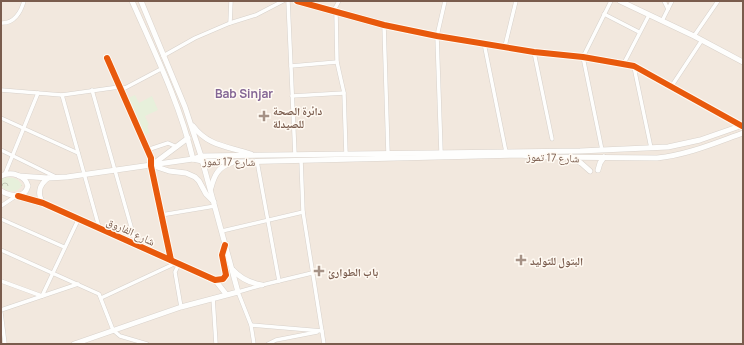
<svg xmlns="http://www.w3.org/2000/svg" width="744" height="345" font-family="Manrope,'Noto Naskh Arabic',sans-serif">
<defs>
<pattern id="forest-crowns" width="20" height="18" patternUnits="userSpaceOnUse"><rect width="20" height="18" fill="#e7f0db"/><path d="M2 6a3 3 0 1 1 6 0M12 15a3 3 0 1 1 6 0" fill="none" stroke="#c0c6b4"/></pattern>
</defs>
<rect width="100%" height="100%" fill="#f9f5f0"/>
<!-- residential -->
<rect fill="#f2e8de" x="1" y="1" width="742" height="343"/>
<!-- forest -->
<path fill="url(#forest-crowns)" d="M3 177 14 178 18 180 22 185C17 194 9 192 1 187V178Z"/>
<!-- garden -->
<path fill="#e7f0db" d="M135 95 139 103 152 96 158 110 145 116 149 125 147 126 150 133 145 135 128 98Z"/>
<g fill="none" stroke-linecap="round" stroke-linejoin="round">
<!-- street casing -->
<g stroke="#d7d1cb" stroke-width="4.5">
<g id="street">
<path d="M288 1 295 155"/>
<path d="M297 1 384 25 437 36 534 52 583 57 634 66 742 126"/>
<path d="M664 1 668 9"/>
<path d="M333 12 339 1"/>
<path d="M336 12 337 62 344 93 346 154"/>
<path d="M604 14 639 32"/>
<path d="M662 21 672 1"/>
<path d="M1 23C14 24 21 12 24 1"/>
<path d="M230 23 231 1"/>
<path d="M384 25 388 153"/>
<path d="M694 36 718 1"/>
<path d="M484 43 506 152"/>
<path d="M505 46 516 1"/>
<path d="M534 52 552 139"/>
<path d="M163 56 195 38 230 23 256 15 283 1"/>
<path d="M107 58 151 158V166L171 260"/>
<path d="M623 65 649 15"/>
<path d="M291 66 337 62"/>
<path d="M634 67 651 148"/>
<path d="M671 87 702 40"/>
<path d="M1 90 62 95 119 87 125 88 161 69"/>
<path d="M92 90 136 244"/>
<path d="M62 95 99 227"/>
<path d="M292 96 344 93"/>
<path d="M1 118 78 153"/>
<path d="M1 150 56 177"/>
<path d="M147 150 168 143 177 147"/>
<path d="M602 150 583 57 611 1"/>
<path d="M441 152 437 36 445 1"/>
<path d="M301 160 303 212 324 344"/>
<path d="M257 161 279 281"/>
<path d="M5 174 38 93"/>
<path d="M1 206 16 196"/>
<path d="M161 215 215 206"/>
<path d="M1 219 64 247"/>
<path d="M222 231 303 212"/>
<path d="M1 250 99 294 113 330 120 336 147 344"/>
<path d="M179 264 175 272 181 307"/>
<path d="M1 281 42 296"/>
<path d="M42 296 79 218"/>
<path d="M101 298 176 263"/>
<path d="M213 298 216 344"/>
<path d="M1 310 78 284"/>
<path d="M1 313 5 344"/>
<path d="M251 325 322 331"/>
<path d="M254 344 251 325 238 292 262 285 312 273"/>
<path d="M268 344 276 340 317 332"/>
</g>
</g>
<!-- secondary casing -->
<g stroke="#d9d2cb" stroke-width="6">
<g id="secondary">
<path d="M132 1C155 53 180 104 193 159"/>
<path d="M620 1 694 36 743 62"/>
<path d="M193 126C209 147 228 146 251 154"/>
<path d="M572 158 581 163 590 171"/>
<path d="M193 159 202 161 236 162 519 155 547 157 657 158C687 155 715 143 743 133"/>
<path d="M152 165 188 138"/>
<path d="M154 166 169 171 186 173 195 177 199 181 206 194 214 202"/>
<path d="M598 170 600 163 604 157"/>
<path d="M1 176C11 171 25 175 28 186 24 200 10 196 1 191"/>
<path d="M19 176 48 178 67 177 193 159 201 156 580 151 668 147 700 140 743 125"/>
<path d="M211 188C214 176 218 167 231 163"/>
<path d="M18 196 43 203 215 280 223 279 226 275 222 255 225 245"/>
<path d="M43 203C37 194 39 185 48 178"/>
<path d="M233 270C241 279 250 283 262 285"/>
<path d="M215 280 226 294"/>
<path d="M74 344 181 307 238 292 201 156 185 107 141 1"/>
</g>
</g>
<!-- street -->
<use href="#street" stroke="#fefefd" stroke-width="3.5"/>
<!-- secondary -->
<use href="#secondary" stroke="#fefefd" stroke-width="5"/>
<!-- cycleway casing -->
<g stroke="#fffaf3" stroke-width="8">
<g id="cycleway">
<path d="M297 1 384 25 437 36 534 52 583 57 634 66 742 126"/>
<path d="M107 58 151 158V166L171 260"/>
<path d="M18 196 43 203 215 280 223 279 226 275 222 255 225 245"/>
</g>
</g>
<!-- cycleway -->
<use href="#cycleway" stroke="#e8590c" stroke-width="6"/>
</g>
<!-- markers -->
<g fill="#a69286" stroke="#fffaf3" stroke-width="1.5">
<path d="M262 110h4v4h4v4h-4v4h-4v-4h-4v-4h4z"/>
<path d="M519 254h4v4h4v4h-4v4h-4v-4h-4v-4h4z"/>
<path d="M317 265h4v4h4v4h-4v4h-4v-4h-4v-4h4z"/>
</g>
<g text-anchor="middle" dominant-baseline="central" stroke-width="3" stroke-linejoin="round" paint-order="stroke">
<!-- poi labels -->
<g font-size="11" font-weight="bold" fill="#7a5c4d" stroke="#fffaf3" text-anchor="start">
<text x="273" y="110">دائرة الصحة<tspan x="273" dy="13">للصيدلة</tspan></text>
<text x="530" y="260">البتول للتوليد</text>
<text x="328" y="271">باب الطوارئ</text>
</g>
<!-- street labels -->
<g font-size="11" fill="#7a5c4d" stroke="#fffaf3">
<text transform="translate(553 157) rotate(2)">شارع 17 تموز</text>
<text transform="translate(229 161) rotate(1)">شارع 17 تموز</text>
<text transform="translate(131 231) rotate(25)">شارع الفاروق</text>
</g>
<!-- neighbourhood labels -->
<g font-size="12" font-weight="bold" fill="#846695" stroke="#fffaf3">
<text x="244" y="93">Bab Sinjar</text>
</g>
</g>
<!-- border -->
<rect width="744" height="345" fill="none" stroke="#7a5c4d" stroke-width="4"/>
</svg>
